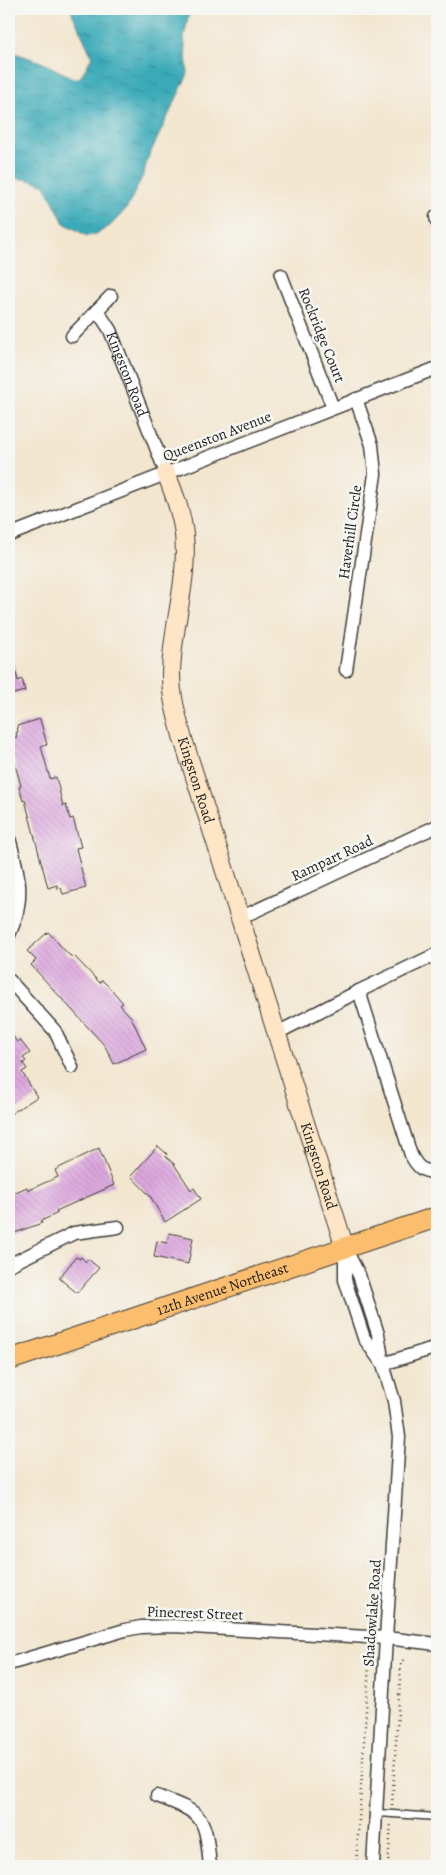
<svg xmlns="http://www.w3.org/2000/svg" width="446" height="1875" font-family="Alegreya,serif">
<defs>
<pattern id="water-ripples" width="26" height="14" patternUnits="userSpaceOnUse" patternTransform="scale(1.25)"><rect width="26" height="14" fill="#3aaab8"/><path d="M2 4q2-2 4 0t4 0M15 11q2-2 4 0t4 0" fill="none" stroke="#308a95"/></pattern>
<pattern id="building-back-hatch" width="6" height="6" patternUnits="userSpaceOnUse" patternTransform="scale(1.25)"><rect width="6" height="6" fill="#dca7de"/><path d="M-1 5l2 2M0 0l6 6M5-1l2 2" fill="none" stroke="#bc8fbe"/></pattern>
</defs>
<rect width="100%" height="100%" fill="#f6f6f2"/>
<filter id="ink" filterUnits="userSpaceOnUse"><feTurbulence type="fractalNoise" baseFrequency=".02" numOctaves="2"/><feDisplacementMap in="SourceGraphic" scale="10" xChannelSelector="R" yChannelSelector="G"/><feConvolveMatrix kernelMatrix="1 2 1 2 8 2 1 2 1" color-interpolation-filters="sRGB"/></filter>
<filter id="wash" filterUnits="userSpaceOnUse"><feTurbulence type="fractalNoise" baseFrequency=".0096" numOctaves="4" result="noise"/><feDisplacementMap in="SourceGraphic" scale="20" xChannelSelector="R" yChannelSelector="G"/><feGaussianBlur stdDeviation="1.12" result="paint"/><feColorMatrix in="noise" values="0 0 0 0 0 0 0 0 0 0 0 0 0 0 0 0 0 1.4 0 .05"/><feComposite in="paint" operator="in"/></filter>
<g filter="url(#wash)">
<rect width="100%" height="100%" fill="#f2e6cf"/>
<!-- water -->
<path fill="url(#water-ripples)" stroke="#2b636a" d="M72 9H190L184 37 188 74 147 160 144 173 127 208 110 226 94 235 87 236 64 223 45 185C36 181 17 176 9 180V51L41 62 73 78H80L92 57 72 13Z"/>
<g id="blocks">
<!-- building -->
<g fill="url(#building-back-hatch)">
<path d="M9 661H13L18 681 22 679 25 691 9 695Z"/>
<path d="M40 719 47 745 41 746 50 779 56 777 63 806 66 805 70 819 73 818 81 847 76 848 86 888 63 894 61 888 58 889 57 885 48 888 25 800 23 801 19 787 21 786 9 743V739L17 737 16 733 18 732 17 726Z"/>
<path d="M48 932 69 955 73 957 74 956 100 983 102 980 112 990 123 1003 120 1005 131 1017 146 1049 114 1064 105 1046 31 965 36 960 27 951Z"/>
<path d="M9 1031 17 1042 20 1040 30 1053 23 1058 26 1061 23 1063 27 1069 22 1072 37 1097 9 1115Z"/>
<path d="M158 1146 167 1154 165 1156 174 1164 191 1190 194 1188 201 1199 165 1222 150 1196 131 1176Z"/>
<path d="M99 1148 114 1185 56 1211 58 1213 41 1221 42 1223 9 1235V1195L27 1187 28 1190 58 1177 55 1170Z"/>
<path d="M169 1233 193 1238 188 1264 154 1257 157 1241 167 1243Z"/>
<path d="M76 1257 80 1259 81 1257 86 1262 88 1259 99 1268 77 1293 59 1278Z"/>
</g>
</g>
</g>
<g filter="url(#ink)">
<use href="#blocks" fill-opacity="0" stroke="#3c3a37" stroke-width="1"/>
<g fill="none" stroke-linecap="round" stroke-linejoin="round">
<!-- lane casing -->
<g stroke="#3c3a37" stroke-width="9">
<path id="lane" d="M378 1813 437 1817"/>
</g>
<!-- street casing -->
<g stroke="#3c3a37" stroke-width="15">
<g id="street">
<path d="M436 217 437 221"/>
<path d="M281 275 333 408"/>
<path id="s1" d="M97 310 110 330 166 473"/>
<path d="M72 336 111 296"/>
<path d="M9 535 437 368"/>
<path d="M346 670 375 474 372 445 356 399"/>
<path d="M9 838C19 875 26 898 9 935"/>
<path d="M240 918 437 826"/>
<path d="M9 980 55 1031 72 1067"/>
<path d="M359 991 411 1155C417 1167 423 1173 437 1171"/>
<path d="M277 1033 359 991 437 954"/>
<path d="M345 1248 359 1275 378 1334 383 1364 394 1401 399 1437 386 1638 373 1866"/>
<path d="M345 1251V1280L364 1338 381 1362"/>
<path d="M9 1265 74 1233 118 1227"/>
<path d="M383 1364 437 1347"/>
<path d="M9 1664 125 1630 141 1627 174 1626 386 1638 437 1644"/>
<path d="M157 1796C205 1814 205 1816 210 1866"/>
</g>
</g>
<!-- secondary casing -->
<g stroke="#3c3a37" stroke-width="20">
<g id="secondary">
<path id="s2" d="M166 473C174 493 182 514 184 535 189 582 171 629 171 676 171 697 177 716 182 736L345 1248"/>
</g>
</g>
<!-- primary casing -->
<g stroke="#3c3a37" stroke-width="22">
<g id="primary">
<path id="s3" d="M9 1360 437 1217"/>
</g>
</g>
<!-- path -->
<g stroke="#3c3a37" stroke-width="2.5" stroke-dasharray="1 4" stroke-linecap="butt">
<path d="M392 1805 401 1665 404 1658"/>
<path d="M356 1866 369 1665 367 1656"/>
<path d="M388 1866 391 1823"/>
</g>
<!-- lane -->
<use href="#lane" stroke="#fff" stroke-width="6"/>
<!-- street -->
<use href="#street" stroke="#fff" stroke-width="12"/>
<!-- secondary -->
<use href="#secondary" stroke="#fde5c5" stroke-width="18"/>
<!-- primary -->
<use href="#primary" stroke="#fbbe6e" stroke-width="20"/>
</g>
</g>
<g text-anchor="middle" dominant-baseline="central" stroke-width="5" stroke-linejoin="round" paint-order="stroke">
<!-- street labels -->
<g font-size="15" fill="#1c1c1c" stroke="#f6f6f2">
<text transform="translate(322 335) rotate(68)">Rockridge Court</text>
<text stroke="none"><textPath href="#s1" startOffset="71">Kingston Road</textPath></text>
<text transform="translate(217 436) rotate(-21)">Queenston Avenue</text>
<text transform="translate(350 532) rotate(-82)">Haverhill Circle</text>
<text stroke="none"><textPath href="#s2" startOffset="314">Kingston Road</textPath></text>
<text transform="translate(332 858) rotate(-25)">Rampart Road</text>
<text stroke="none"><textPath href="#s2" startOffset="719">Kingston Road</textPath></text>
<text stroke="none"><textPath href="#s3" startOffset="225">12th Avenue Northeast</textPath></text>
<text transform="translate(195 1613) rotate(2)">Pinecrest Street</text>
<text transform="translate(372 1613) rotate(-86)">Shadowlake Road</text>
</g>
</g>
<!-- margin -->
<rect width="446" height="1875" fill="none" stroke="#f6f6f2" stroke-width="30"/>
</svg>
